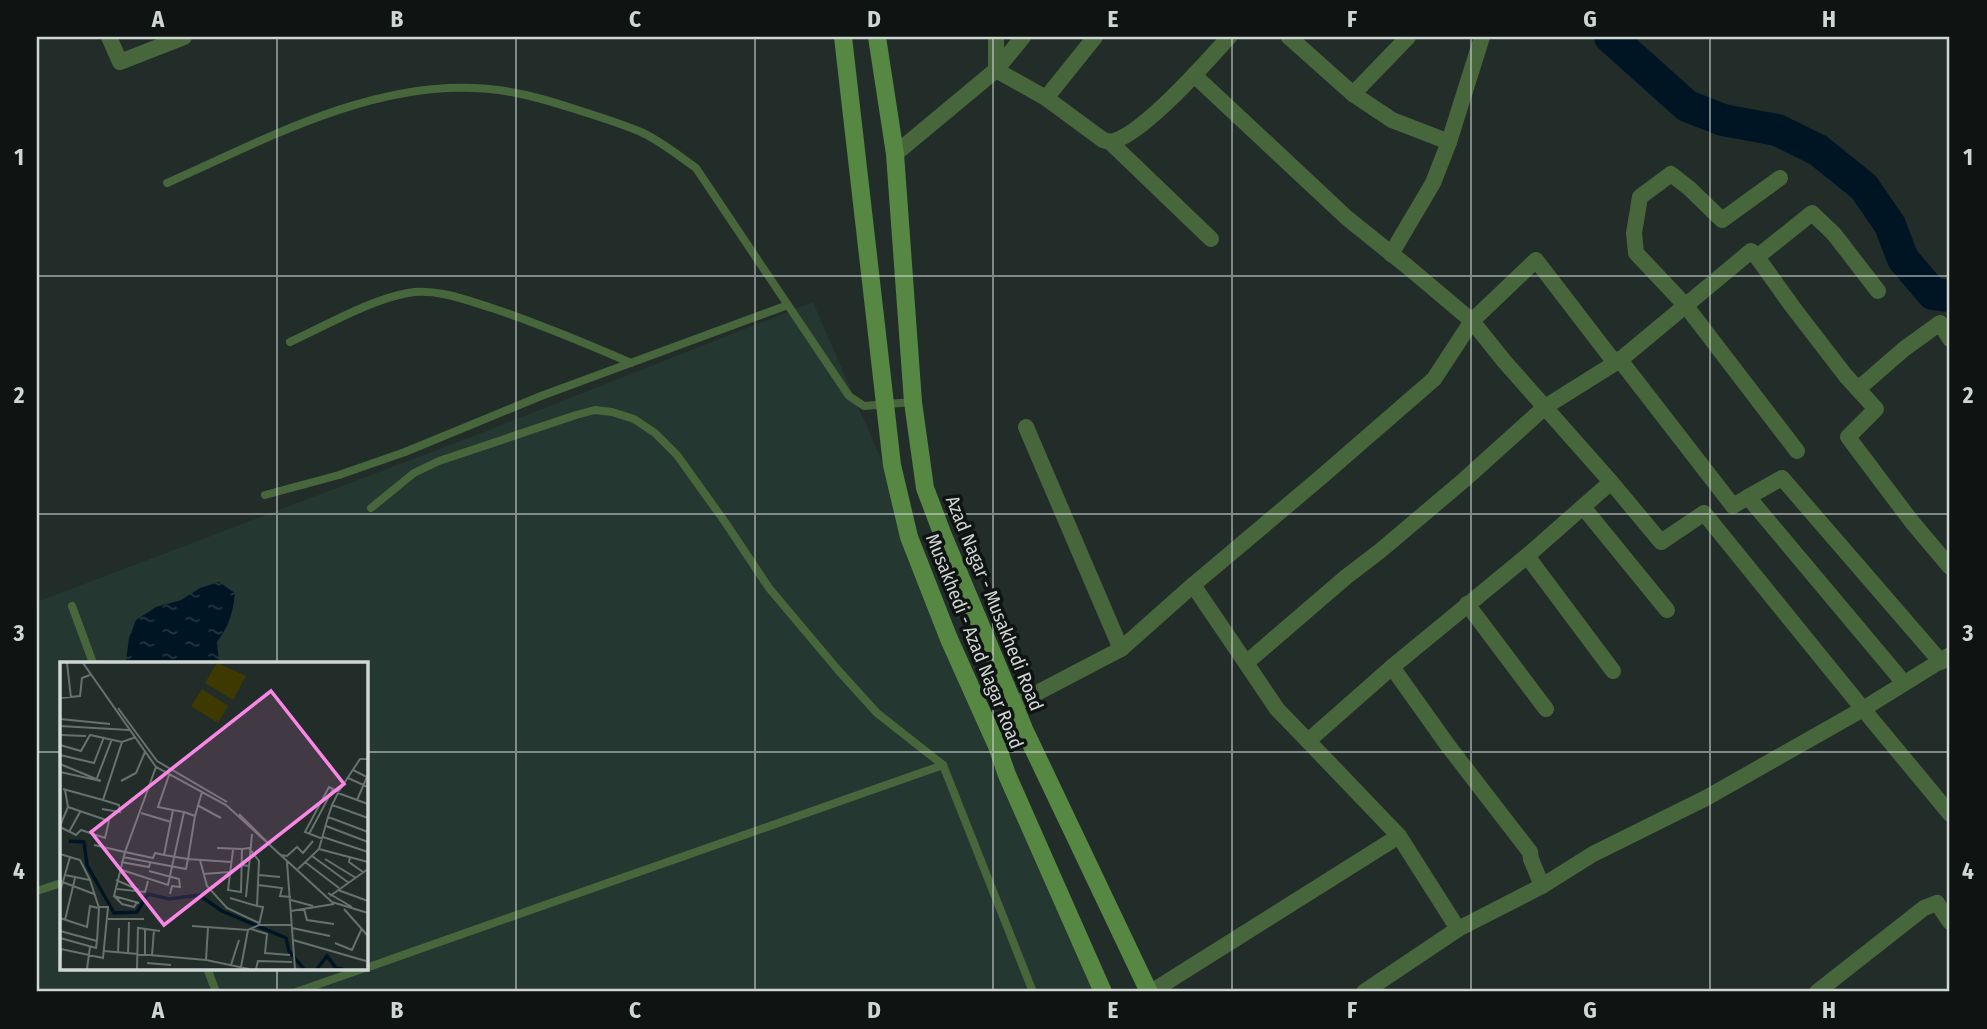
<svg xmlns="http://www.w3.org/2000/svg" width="1987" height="1029" font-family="'Fira Sans Condensed',sans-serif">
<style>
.built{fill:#243730;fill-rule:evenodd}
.water{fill:url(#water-ripples)}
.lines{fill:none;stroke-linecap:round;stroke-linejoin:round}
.river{stroke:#001523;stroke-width:32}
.service{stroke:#48663c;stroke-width:8}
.minor{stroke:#48663c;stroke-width:16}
.secondary{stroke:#568843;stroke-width:18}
.grid{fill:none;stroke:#cfd6d3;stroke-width:2;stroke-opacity:0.55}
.labels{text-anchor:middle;stroke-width:7;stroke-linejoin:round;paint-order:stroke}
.street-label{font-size:19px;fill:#cfd6d3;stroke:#0f1412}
.inset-river{fill:none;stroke:#001523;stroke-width:3.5}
.inset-road{fill:none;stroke:#67716d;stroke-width:2}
.view{fill:#fa87e6;fill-opacity:0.15;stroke:#fa87e6;stroke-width:3.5}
.inset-edge{fill:none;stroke:#cfd6d3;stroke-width:3.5}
.neatline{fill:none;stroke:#cfd6d3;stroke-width:2.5}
.grid-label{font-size:23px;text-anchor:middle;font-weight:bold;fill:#cfd6d3}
</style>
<defs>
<pattern id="water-ripples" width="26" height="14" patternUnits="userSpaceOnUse" patternTransform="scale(1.75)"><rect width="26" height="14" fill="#001523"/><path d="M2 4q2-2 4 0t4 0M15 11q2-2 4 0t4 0" fill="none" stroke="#243642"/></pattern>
</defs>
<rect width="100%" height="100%" fill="#222d29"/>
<path class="built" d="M 813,302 L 1112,992 L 37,992 L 37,602 L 471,437 ZM 61,663 L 366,663 L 366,968 L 61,968 Z"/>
<path class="water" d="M 219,582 L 235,593 C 233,613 229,626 217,642 L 219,663 L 128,663 L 126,661 L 129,638 L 136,620 L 156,607 L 181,600 L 200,588 Z"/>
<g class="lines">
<path class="river" d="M 1610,37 L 1687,106 L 1723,120 L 1777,130 L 1818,150 L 1864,187 L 1890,225 L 1903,259 L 1933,294 L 1950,296"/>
<g class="service">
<path d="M 167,183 C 262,141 367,83 474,88 C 510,89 544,99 578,110 C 599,117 623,124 643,133 C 662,142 679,156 696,168 L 849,396 L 864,406 L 913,402"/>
<path d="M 290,342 C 325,326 372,299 408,293 C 436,288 466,300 492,308 C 539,324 585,343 631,363"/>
<path d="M 265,495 L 339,475 L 405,452 L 541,396 L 788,305"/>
<path d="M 371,508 L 414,473 L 439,461 L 576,415 L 595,410 L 612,412 L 634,419 L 655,433 L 677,455 L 725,522 L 769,588 L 838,670 L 877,713 L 943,765 L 1033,992"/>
<path d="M 72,606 L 93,663"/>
<path d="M 37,891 L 61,883"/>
<path d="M 207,968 L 216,992"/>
<path d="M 366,968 L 943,765"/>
<path d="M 296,992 L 365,968"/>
</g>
<g class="minor">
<path d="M 109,37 L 120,62 L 184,37"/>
<path d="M 996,37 L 996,70 L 1046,98"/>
<path d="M 1095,37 L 1046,98 L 1103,140 L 1110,142 L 1211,239"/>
<path d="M 1289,37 L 1353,94 L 1392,120 L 1449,142"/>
<path d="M 1194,75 L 1347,218 L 1408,267 L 1472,321 L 1536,260 L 1612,359 L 1620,360 L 1733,506 L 1748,497 L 1904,683"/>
<path d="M 1353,94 L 1408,37"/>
<path d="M 1110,142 C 1141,137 1206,62 1229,37"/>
<path d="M 895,154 L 996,70 L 1023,37"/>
<path d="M 1780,178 L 1722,220 L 1689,188 L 1671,174 L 1640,197 L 1634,233 L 1636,253 L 1686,306 L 1797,451"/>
<path d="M 1391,254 L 1433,183 L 1449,142 L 1482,37"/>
<path d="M 1757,257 L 1812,213 L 1834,234 L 1878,291"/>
<path d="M 1858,389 L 1904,349 L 1940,323 L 1950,339"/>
<path d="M 1026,427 L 1121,649"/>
<path d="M 1611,482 L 1661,542 L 1704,513 L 1863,709 L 1950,655"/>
<path d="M 1748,497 L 1782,478 L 1941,662"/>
<path d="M 1583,507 L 1667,610"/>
<path d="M 1527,556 L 1613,671"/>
<path d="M 1467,604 L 1546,709"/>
<path d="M 1392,667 L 1449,747 L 1530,852 L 1531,859 L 1542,886"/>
<path d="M 1014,705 L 1121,649 L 1193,585"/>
<path d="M 1308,741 L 1277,709 L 1246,663 L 1346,577 L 1380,551 L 1464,480 L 1545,407 L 1620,360 L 1751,251 L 1757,257 L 1792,306 L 1845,375 L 1876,409 L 1848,437 L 1912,522 L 1950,567"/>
<path d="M 997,746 L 1024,729"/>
<path d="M 1399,836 L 1458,929"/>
<path d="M 1151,992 L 1399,836 L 1308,741 L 1392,667 L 1527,556 L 1611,482 L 1504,361 L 1472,321 L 1434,379 L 1320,478 L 1193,585 L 1246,663"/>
<path d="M 1364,992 L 1458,929 L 1542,886 L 1593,854 L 1706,798 L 1863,709 L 1950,814"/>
<path d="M 1817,992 L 1924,908 L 1937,903 L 1950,922"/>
</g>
<g class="secondary">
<path d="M 843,37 L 892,465 L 909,537 L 949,639 L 997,746 L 1007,775 L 1103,992"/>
<path d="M 877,37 L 895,154 L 913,402 L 925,488 L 942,533 L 1024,729 L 1149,992"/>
</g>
</g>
<path class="grid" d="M 277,37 L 277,663M 516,37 L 516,992M 755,37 L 755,992M 993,37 L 993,992M 1232,37 L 1232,992M 1471,37 L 1471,992M 1710,37 L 1710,992M 37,276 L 1950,276M 37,514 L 1950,514M 37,752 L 61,752M 366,752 L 1950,752M 277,968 L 277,992"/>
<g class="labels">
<g class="street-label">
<text transform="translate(995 603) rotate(68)" y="7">Azad Nagar - Musakhedi Road</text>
<text transform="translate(975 641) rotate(68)" y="7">Musakhedi - Azad Nagar Road</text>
</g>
</g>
<g transform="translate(60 662)">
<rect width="308" height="308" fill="#222d29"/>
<path d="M 157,1 L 186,14 L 173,38 L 145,21 ZM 142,27 L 168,44 L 158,61 L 131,44 Z" fill="#3d3900"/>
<path class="inset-river" d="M 9,179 L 24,180 L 27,203 L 54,251 L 77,250 L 88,232 L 109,237 L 139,233 L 162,249 L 226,276 L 229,289 L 244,307M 257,307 L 267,294 L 276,306 L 283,307"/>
<path class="inset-road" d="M 7,1 L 11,36M 23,1 L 96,105 L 166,143 L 272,240 L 308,251M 0,36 L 20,34 L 22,16 L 30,13M 58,46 L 97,99 L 167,140M 0,57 L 50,62M 0,64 L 69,68M 0,73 L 26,74M 0,83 L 21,89 L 30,73 L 62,80 L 76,75M 0,93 L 34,101 L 44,75M 0,102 L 41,119M 293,108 L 307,115 L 297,138M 0,110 L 41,119M 109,113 L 98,145 L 113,148 L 104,193 L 128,197 L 135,154 L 124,150M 37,116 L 52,77M 288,116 L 308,125M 61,119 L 76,111 L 85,90M 3,127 L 43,138 L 62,80M 279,129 L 300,97 L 308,97M 308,142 L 278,131 L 272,143 L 308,156M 137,143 L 161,156M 272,143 L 268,155 L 308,170M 42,147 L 60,150 L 59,143 L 43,138M 81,151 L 111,160M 179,152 L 212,185M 135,154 L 142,130M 0,164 L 8,145 L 5,128M 266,164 L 308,180M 0,165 L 16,173 L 21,168 L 45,176 L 49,159 L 8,145M 9,170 L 20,150M 249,172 L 273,127M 263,175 L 308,190M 263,177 L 245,170 L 269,125 L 279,130M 34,183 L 65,190 L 96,105M 157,186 L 182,187 L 181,230 L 168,228 L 173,188M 259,187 L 308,200M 0,192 L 20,198 L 30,218M 222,193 L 227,194 L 237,185 L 243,191 L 253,179M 252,194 L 289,221M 63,195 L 126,207 L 128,197 L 171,200M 290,195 L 289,200 L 303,210M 265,197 L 296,216M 140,198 L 147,224 L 167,246 L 199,261M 61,200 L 89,205 L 90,201M 227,200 L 235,307M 245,200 L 279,226M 182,203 L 189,204 L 192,172M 59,207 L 108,223 L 124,150 L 113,148M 238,207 L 259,187 L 268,155M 89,209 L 119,217 L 120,225 L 112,224 L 110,232M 143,212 L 170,210M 5,213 L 30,218 L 39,246 L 37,279M 199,213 L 220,215M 56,218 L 79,228M 0,219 L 34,232M 198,223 L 222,226 L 220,234 L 231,235M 57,227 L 85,230 L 88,219M 278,228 L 308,239M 0,230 L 10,195M 268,231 L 292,245M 54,234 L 62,242 L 74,245 L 77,240M 270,234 L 308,207M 186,235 L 189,204M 170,236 L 197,244 L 199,199 L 189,186 L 182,187M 231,238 L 253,244M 79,241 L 54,234 L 65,190 L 93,196 L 95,191 L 104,193M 197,244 L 203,245 L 199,263 L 232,263M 244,247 L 247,258 L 274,262M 284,247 L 308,274M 231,249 L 274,242M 0,256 L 27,265 L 30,244 L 38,246M 48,257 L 84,257M 5,258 L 15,216M 132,264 L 188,268 L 199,263M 148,265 L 146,298 L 189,307M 232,266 L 270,274M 191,267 L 207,272 L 205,291 L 230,293M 0,269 L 37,279 L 36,286 L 0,276M 233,278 L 306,299M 275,281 L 292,288 L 302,266M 44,289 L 146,298M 58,291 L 59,266M 68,292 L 69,260M 85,293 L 85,267M 92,293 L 94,268M 0,298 L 1,287 L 43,296 L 48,245 L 38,245M 87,301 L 111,303M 171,303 L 179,278M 181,305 L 188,268M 27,307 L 30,285M 77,307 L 78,266 L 100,269M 196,307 L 198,299 L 232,300"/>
<path class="view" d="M 211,29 L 284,122 L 104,263 L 31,170 Z"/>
<rect width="308" height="308" class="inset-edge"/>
</g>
<rect width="1987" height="1029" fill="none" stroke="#0f1412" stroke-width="77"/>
<rect x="38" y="38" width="1910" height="952" class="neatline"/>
<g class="grid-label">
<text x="158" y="27">A</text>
<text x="397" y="27">B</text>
<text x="635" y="27">C</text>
<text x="874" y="27">D</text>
<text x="1113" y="27">E</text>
<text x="1352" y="27">F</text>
<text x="1590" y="27">G</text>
<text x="1829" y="27">H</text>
<text x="19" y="165">1</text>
<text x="1968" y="165">1</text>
<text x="19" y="403">2</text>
<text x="1968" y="403">2</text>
<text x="19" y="641">3</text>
<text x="1968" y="641">3</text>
<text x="19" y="879">4</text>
<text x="1968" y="879">4</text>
<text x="158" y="1018">A</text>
<text x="397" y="1018">B</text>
<text x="635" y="1018">C</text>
<text x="874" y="1018">D</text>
<text x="1113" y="1018">E</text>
<text x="1352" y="1018">F</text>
<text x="1590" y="1018">G</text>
<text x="1829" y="1018">H</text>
</g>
</svg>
